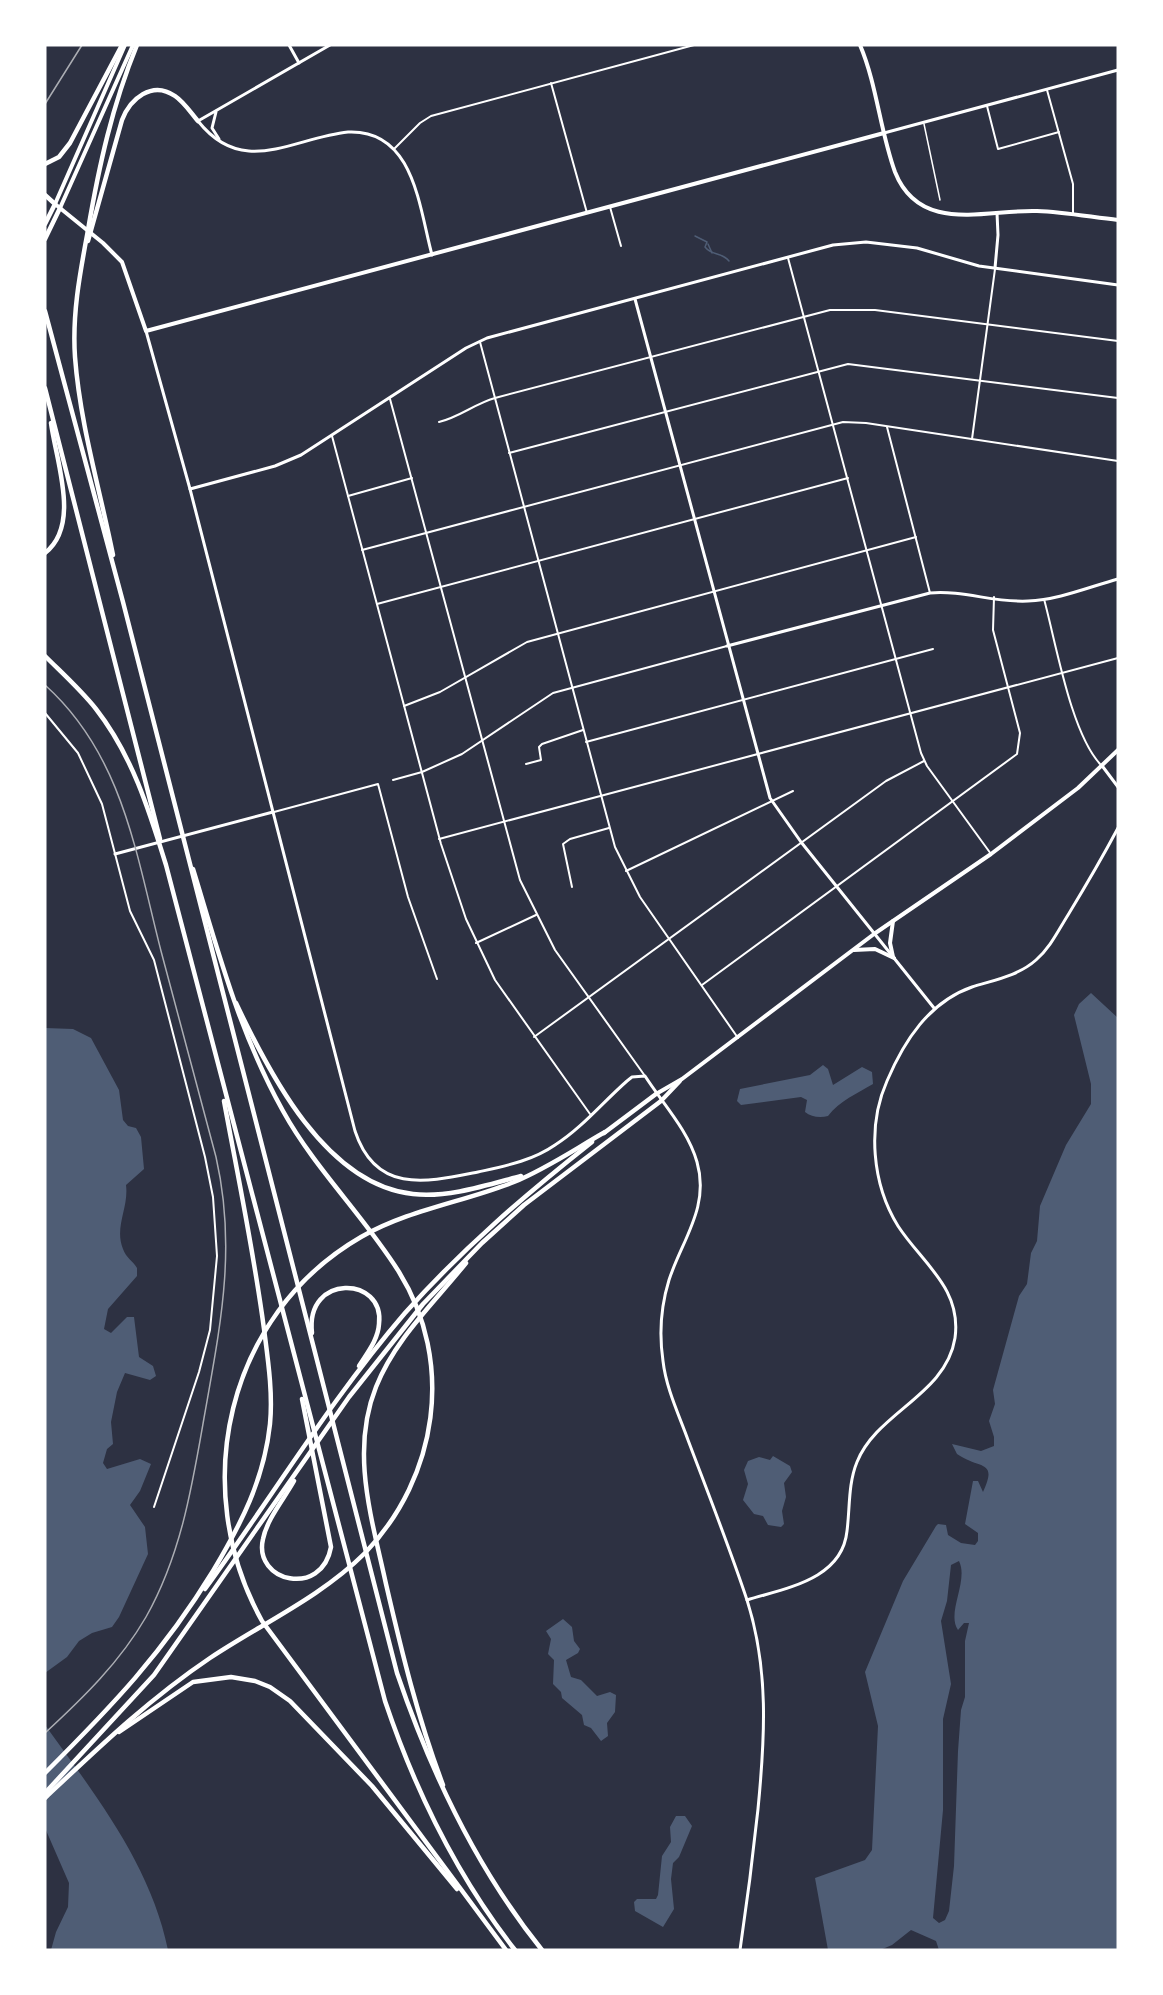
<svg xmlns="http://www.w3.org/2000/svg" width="1163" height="1995" font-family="'Source Sans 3',sans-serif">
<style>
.water{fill:#4f5d75;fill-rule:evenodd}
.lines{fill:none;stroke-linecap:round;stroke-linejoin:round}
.stream{stroke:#4f5d75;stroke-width:1.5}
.service{stroke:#fff;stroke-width:1.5}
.minor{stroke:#fff;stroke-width:2}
.tertiary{stroke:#fff;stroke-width:3}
.secondary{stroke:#fff;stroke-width:4}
.primary{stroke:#fff;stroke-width:4}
.trunk{stroke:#fff;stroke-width:4}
.motorway{stroke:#fff;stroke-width:4.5}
.rail{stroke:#abadb3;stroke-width:1.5}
</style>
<rect width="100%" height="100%" fill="#2d3142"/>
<g class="water">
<path d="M 1091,993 L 1118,1018 L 1118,1950 L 939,1950 L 936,1941 L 911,1930 L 892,1945 L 880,1950 L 828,1950 L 815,1878 L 865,1860 L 872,1850 L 878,1726 L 865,1672 L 903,1581 L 936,1526 L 938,1524 L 946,1525 L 948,1535 L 961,1543 L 975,1545 L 978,1541 L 978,1533 L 965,1524 L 973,1481 L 978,1481 L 983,1492 C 998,1459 980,1470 957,1454 L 952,1444 L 981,1451 L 994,1446 L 994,1437 L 989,1421 L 995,1404 L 993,1390 L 1019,1296 L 1027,1284 L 1031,1253 L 1037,1241 L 1040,1206 L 1066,1145 L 1091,1104 L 1091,1084 L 1074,1015 L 1079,1004 ZM 959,1561 C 969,1581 946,1613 958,1630 L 964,1623 L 969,1623 L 965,1641 L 965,1697 L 961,1710 L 958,1751 L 954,1866 L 949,1911 L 945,1920 L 939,1923 L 933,1918 L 943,1810 L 943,1719 L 951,1684 L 941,1621 L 947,1601 L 951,1565 Z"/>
<path d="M 45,1028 L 73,1029 L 91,1038 L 119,1090 L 123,1120 L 128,1126 L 136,1128 L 141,1137 L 144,1169 L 126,1185 C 129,1208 114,1227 123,1249 C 126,1258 133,1261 137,1268 L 137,1276 L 108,1309 L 104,1329 L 111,1333 L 127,1317 L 134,1317 L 139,1357 L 153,1366 L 156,1376 L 150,1380 L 125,1373 L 117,1392 L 111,1422 L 113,1444 L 107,1449 L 103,1463 L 107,1469 L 140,1459 L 151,1464 L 140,1491 L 130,1505 L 145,1527 L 148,1554 L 119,1617 L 112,1627 L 92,1633 L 79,1641 L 67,1657 L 45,1673 Z"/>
<path d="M 823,1065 L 828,1069 L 833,1085 L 862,1067 L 872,1072 L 873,1084 C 858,1093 839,1101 828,1116 C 820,1118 811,1117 805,1112 L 807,1100 L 801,1097 L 741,1105 L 737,1101 L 740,1089 L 810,1075 Z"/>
<path d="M 773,1456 L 790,1466 L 792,1472 L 784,1483 L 786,1497 L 782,1511 L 784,1524 L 781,1527 L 768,1525 L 763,1516 L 754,1514 L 743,1500 L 748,1484 L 744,1470 L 748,1461 L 759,1457 L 770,1460 Z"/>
<path d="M 563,1619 L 572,1627 L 574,1641 L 580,1649 L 578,1653 L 566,1660 L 571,1677 L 581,1680 L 597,1696 L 610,1692 L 616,1695 L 615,1712 L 607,1723 L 608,1736 L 601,1741 L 591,1728 L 584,1725 L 582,1715 L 562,1698 L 561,1692 L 553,1684 L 554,1660 L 548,1654 L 551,1639 L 546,1631 Z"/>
<path d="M 45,1725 C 94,1793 151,1865 168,1950 L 51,1950 L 56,1932 L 68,1907 L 69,1883 L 45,1828 Z"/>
<path d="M 676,1816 L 685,1816 L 692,1826 L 679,1857 L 673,1863 L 671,1879 L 674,1909 L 663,1927 L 635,1911 L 634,1902 L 637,1899 L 656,1899 L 658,1895 L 662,1856 L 671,1842 L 670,1827 Z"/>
</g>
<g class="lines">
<g class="stream">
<path d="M 695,236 L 707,242 L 705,247 C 712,256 722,252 729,261"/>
<path d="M 708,244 L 712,253"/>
</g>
<path class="service" d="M 924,124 L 940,200"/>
<g class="minor">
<path d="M 551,83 L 587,213"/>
<path d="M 1047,90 L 1073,184 L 1073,214"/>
<path d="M 987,106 L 998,149 L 1059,132"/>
<path d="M 395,148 L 420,123 L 431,116 L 694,45"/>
<path d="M 610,207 L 621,246"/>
<path d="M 788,258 L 921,753 L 927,766 L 991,854"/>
<path d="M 480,342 L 615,847 L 640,897 L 738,1038"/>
<path d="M 390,399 L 520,880 L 555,950 L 645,1076"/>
<path d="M 439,422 C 460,417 474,404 495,398 L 830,310 L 875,310 L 1118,341"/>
<path d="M 887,427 L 930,593"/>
<path d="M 332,436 L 441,844 L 466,919 L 495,980 L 590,1114"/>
<path d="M 972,439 L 995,269"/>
<path d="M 509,453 L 848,364 L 1118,398"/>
<path d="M 348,496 L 412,478"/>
<path d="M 362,550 L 843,422 L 866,423 L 1118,461"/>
<path d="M 1044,599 C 1056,643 1071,734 1101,765"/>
<path d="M 377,604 L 848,478"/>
<path d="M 404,706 L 440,692 L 527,642 L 916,537"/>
<path d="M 45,713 L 78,753 L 102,804 L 130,911 L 154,960 L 205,1157 L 213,1197 L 217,1256 L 210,1330 L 199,1372 L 154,1507"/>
<path d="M 586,742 L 933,649"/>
<path d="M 526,764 L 541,760 L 539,747 L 542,744 L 583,730"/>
<path d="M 393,780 L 422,772 L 462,754 L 553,693 L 727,646"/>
<path d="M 274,812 L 378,784 L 408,897 L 437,979"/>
<path d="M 439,839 L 1118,658"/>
<path d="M 626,871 L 793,791"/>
<path d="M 572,887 L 563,844 L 570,839 L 609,828"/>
<path d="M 476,943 L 536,915"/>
<path d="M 702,985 L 1017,754 L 1020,733 L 993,630 L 994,597"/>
<path d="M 534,1037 L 886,781 L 924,761"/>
</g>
<g class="tertiary">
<path d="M 289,45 L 299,63"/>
<path d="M 330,45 L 198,121 C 243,178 292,138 348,132 C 414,129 419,207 432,255"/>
<path d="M 216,112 L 212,128 L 219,139"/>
<path d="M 884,133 L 1118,70"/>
<path d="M 995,268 L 998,235 L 997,213"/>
<path d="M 635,299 L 770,798 L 801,842 L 934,1008"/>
<path d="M 146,331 L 190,489 L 355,1131 C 376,1195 428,1182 478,1172 C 505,1166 532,1161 555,1145 C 582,1128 603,1102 627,1081 L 632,1077 L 645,1076 C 663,1104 688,1130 697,1162 C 710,1207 682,1240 669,1280 C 661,1306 659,1334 663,1361 C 666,1388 679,1415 688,1440 C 708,1493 729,1546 747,1600 C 769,1669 765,1737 758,1809 C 753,1856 747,1903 740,1950"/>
<path d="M 190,489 L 275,466 L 301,455 L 466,348 L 487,338 L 833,245 L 866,242 L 917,248 L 979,266 L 1118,285"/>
<path d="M 727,646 L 930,593 C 963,590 995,603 1028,601 C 1058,600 1089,587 1118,579"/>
<path d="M 1103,767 L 1118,787"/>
<path d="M 115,854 L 273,812"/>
<path d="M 747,1600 C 785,1588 842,1580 847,1531 C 850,1508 848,1484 857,1462 C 877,1412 946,1395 955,1338 C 962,1288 922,1263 898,1226 C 872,1184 867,1126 887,1081 C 904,1041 929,1002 972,987 C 994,980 1018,976 1036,960 C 1050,948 1058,931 1068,915 C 1085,887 1102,858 1118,828"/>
</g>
<g class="secondary">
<path d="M 860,45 C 877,85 880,131 895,172 C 920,235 987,209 1037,211 C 1064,212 1091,217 1118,220"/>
<path d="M 55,204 L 103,243 L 122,262 L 146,331 L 884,133"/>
</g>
<g class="primary">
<path d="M 656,1094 L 682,1079 L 874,934 L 991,854 L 1078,788 L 1118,750"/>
<path d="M 661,1101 L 680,1081"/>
</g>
<g class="trunk">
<path d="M 55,204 L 125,45"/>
<path d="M 60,208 L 133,45"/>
<path d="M 893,921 L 890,943 L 893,957"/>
<path d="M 854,950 L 875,949 L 894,958"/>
</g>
<g class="motorway">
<path d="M 45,164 L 59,157 L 70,143 L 122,45"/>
<path d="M 45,195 L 55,204 L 45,224"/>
<path d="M 45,239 L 60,208"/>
<path d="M 88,241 L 122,120 C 130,99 152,80 175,96 C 184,102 191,113 198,121"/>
<path d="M 45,311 L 123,602 L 397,1673 C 431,1773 476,1868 542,1950"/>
<path d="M 45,388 L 160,839"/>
<path d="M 45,553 C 81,525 56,461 51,423"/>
<path d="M 113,555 C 100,490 80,424 75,357 C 72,314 80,273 88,230 C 99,166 112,106 137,45"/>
<path d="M 45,656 C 62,673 81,690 96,709 C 132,755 149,810 166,865 L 385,1701 C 415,1790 457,1876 515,1950"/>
<path d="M 236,1003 C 269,1073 326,1185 413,1194 C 448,1198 487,1185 521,1176"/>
<path d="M 604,1133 L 656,1094"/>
<path d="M 312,1333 C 305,1273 385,1276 379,1324 C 378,1340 367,1353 359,1366"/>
<path d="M 294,1481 C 284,1499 267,1519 263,1539 C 253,1582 322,1598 331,1547 L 302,1399"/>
<path d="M 205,1589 C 272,1497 331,1399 405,1313 C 462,1249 525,1195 592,1142"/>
<path d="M 119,1732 L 193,1682 L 231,1677 L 255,1681 L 270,1687 L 290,1701 L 372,1786 L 457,1889"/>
<path d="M 45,1773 C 112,1706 163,1653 213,1571 C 241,1524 264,1480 270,1424 C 273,1393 268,1360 264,1329 C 254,1253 238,1177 224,1101"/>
<path d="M 443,1785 C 418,1719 402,1653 386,1584 C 372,1519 350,1452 376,1387 C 395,1339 434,1303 466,1263"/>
<path d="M 45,1793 L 154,1675 L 349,1397 L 423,1304 L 482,1243 L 524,1205 L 661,1101"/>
<path d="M 45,1798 C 98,1748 149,1699 210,1658 C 261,1624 321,1597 365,1553 C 438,1477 455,1362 399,1272 C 364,1216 315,1169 283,1111 C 239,1032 219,954 193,869"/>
<path d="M 506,1950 L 262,1621 C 188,1488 226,1315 361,1237 C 408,1210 463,1202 514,1182 C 546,1169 575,1149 605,1132"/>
</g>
<g class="rail">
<path d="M 45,104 L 82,45"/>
<path d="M 45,685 C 123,755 136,854 161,951 C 179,1020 198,1088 216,1157 C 237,1249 220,1327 204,1418 C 192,1487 181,1555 146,1617 C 120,1662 83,1698 45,1733"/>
</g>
</g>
<rect width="1163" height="1995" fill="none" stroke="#ffffff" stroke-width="93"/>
</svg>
